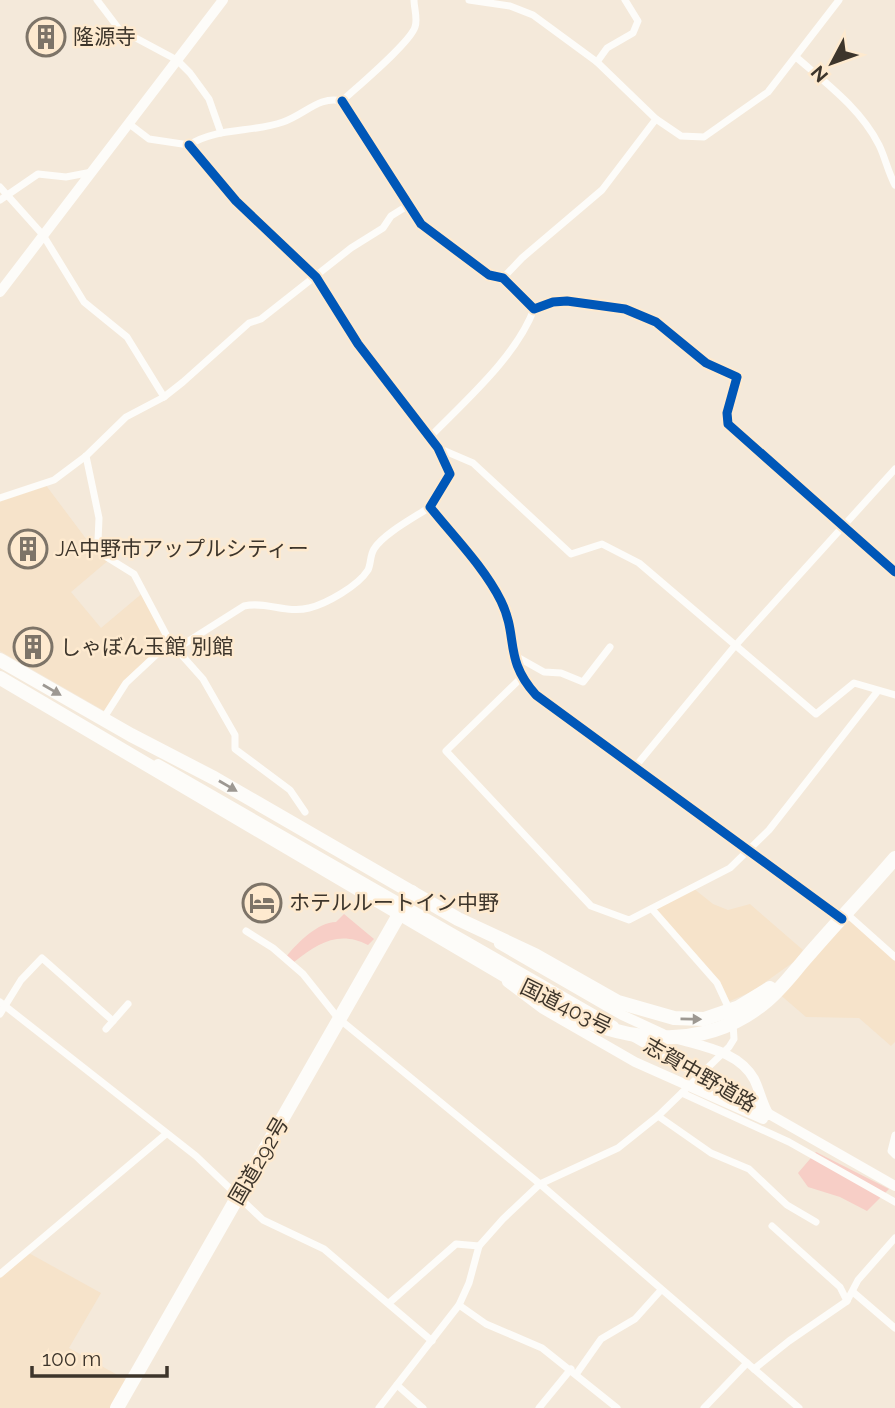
<svg xmlns="http://www.w3.org/2000/svg" width="895" height="1408" font-family="Raleway,'Noto Sans JP',sans-serif">
<style>
.built{fill:#f6e3ca}
.green{fill:#f7cec6}
.lines{fill:none;stroke-linecap:round;stroke-linejoin:round}
.street{stroke:#fdfcf9;stroke-width:7}
.secondary{stroke:#fdfcf9;stroke-width:10}
.primary{stroke:#fdfcf9;stroke-width:10}
.highway{stroke:#fdfcf9;stroke-width:14}
.cycleway-casing{stroke:#feeacf;stroke-width:13}
.cycleway{stroke:#0057b8;stroke-width:9}
.oneway{fill:#9d9892}
.labels{text-anchor:middle;stroke-width:5;stroke-linejoin:round;paint-order:stroke}
.poi-label{font-size:21px;fill:#3d352b;stroke:#feeacf;text-anchor:start}
.street-label{font-size:21px;fill:#3d352b;stroke:#feeacf}
</style>
<rect width="100%" height="100%" fill="#f4e9da"/>
<g class="built">
<path d="M 45,484 L 87,540 L 98,541 L 110,559 L 71,592 L 101,628 L 145,591 L 170,642 L 126,683 L 108,713 L 0,651 L 0,498 Z"/>
<path d="M 693,888 L 713,904 L 728,910 L 750,904 L 803,950 L 795,961 L 753,991 L 728,1002 L 652,909 Z"/>
<path d="M 847,914 L 895,957 L 895,1042 L 891,1046 L 859,1018 L 806,1017 L 777,992 Z"/>
<path d="M 27,1252 L 101,1293 L 69,1348 L 132,1383 L 117,1408 L 0,1408 L 0,1274 Z"/>
</g>
<g class="green">
<path d="M 344,914 L 374,939 L 368,945 C 339,930 318,943 294,962 L 286,957 C 297,943 318,922 336,922 Z"/>
<path d="M 816,1152 L 889,1189 L 867,1211 L 840,1197 L 808,1187 L 798,1173 Z"/>
</g>
<g class="lines">
<g class="street">
<path d="M 97,0 L 119,29 L 177,60 L 190,73 L 209,99 L 221,133"/>
<path d="M 469,0 L 510,6 L 533,15 L 597,62 L 656,119 L 681,136 L 704,137 L 768,92 L 839,0"/>
<path d="M 796,57 C 826,83 861,109 879,145 C 885,157 888,172 895,185"/>
<path d="M 597,62 L 607,48 L 633,33 L 638,21 L 625,0"/>
<path d="M 342,101 L 421,224 L 489,275 L 503,278 L 534,309 L 553,302 L 567,301 L 625,309 L 656,322 L 706,363 L 737,377 L 727,413 L 728,424 L 895,572"/>
<path d="M 128,123 L 149,139 L 189,145 C 217,127 252,133 283,122 C 304,115 320,95 342,101 C 357,87 410,43 415,27 C 418,19 414,8 414,0"/>
<path d="M 189,145 L 236,201 L 316,277 L 358,344 L 438,448 L 450,474 L 430,507 C 454,537 484,567 501,601 C 519,638 503,658 536,695 L 841,919"/>
<path d="M 0,187 L 43,235 L 84,302 L 127,337 L 164,397"/>
<path d="M 0,200 L 38,174 L 66,177 L 92,172"/>
<path d="M 503,278 L 522,258 L 602,190 L 656,119"/>
<path d="M 429,438 C 465,401 516,357 534,309"/>
<path d="M 438,448 L 473,463 L 571,554 L 602,544 L 639,563 L 816,714 L 854,683 L 895,695"/>
<path d="M 86,456 L 99,518 L 98,541 L 105,556 L 134,574 L 170,642 L 203,679 L 235,735 L 235,749 L 290,790 L 305,812"/>
<path d="M 0,498 L 54,480 L 86,456 L 126,417 L 164,397 L 183,382 L 249,323 L 261,319 L 351,248 L 383,228 L 391,216 L 407,206"/>
<path d="M 176,649 L 244,606 C 266,601 287,614 309,608 C 326,604 358,586 368,570 C 371,564 370,555 374,549 C 383,534 415,517 430,507"/>
<path d="M 512,654 L 544,672 L 561,673 L 583,682 L 610,647"/>
<path d="M 521,678 L 446,751 L 591,906 L 629,920 L 730,868 L 769,830 L 877,692"/>
<path d="M 103,719 L 126,683 L 170,642"/>
<path d="M 635,767 L 734,647 L 895,469"/>
<path d="M 652,909 L 717,983 L 730,1011"/>
<path d="M 847,914 L 895,957"/>
<path d="M 246,931 L 273,948 L 303,974 L 338,1018 L 540,1184 L 799,1408"/>
<path d="M 0,1002 L 196,1156 L 263,1220 L 324,1249 L 432,1341"/>
<path d="M 0,1014 L 21,980 L 42,958 L 113,1021"/>
<path d="M 106,1029 L 128,1004"/>
<path d="M 682,1093 L 789,1142 L 895,1202"/>
<path d="M 658,1116 L 711,1153 L 749,1169 L 787,1205 L 816,1222"/>
<path d="M 895,1135 L 891,1151 L 895,1155"/>
<path d="M 772,1226 L 840,1287 L 847,1301"/>
<path d="M 0,1274 L 166,1134"/>
<path d="M 853,1292 L 895,1328"/>
<path d="M 389,1303 L 456,1244 L 479,1246"/>
<path d="M 459,1305 L 486,1324 L 542,1348 L 617,1408"/>
<path d="M 754,1369 L 789,1341 L 847,1301 L 858,1280 L 895,1238"/>
<path d="M 577,1373 L 601,1339 L 635,1319 L 661,1290"/>
<path d="M 397,1385 L 423,1408"/>
<path d="M 379,1408 L 459,1305 L 469,1283 L 479,1246 L 503,1219 L 540,1184 L 618,1148 L 658,1116 L 729,1047 L 734,1039 L 733,1023"/>
<path d="M 539,1408 L 571,1369"/>
<path d="M 704,1408 L 747,1363"/>
</g>
<path class="secondary" d="M 0,292 L 223,0"/>
<g class="primary">
<path d="M 158,764 L 614,1026"/>
<path d="M 499,944 L 622,1015 L 663,1034"/>
<path d="M 507,982 L 543,1009 L 635,1062 L 763,1119"/>
<path d="M 634,1037 L 895,1186"/>
<path d="M 678,1039 C 705,1047 739,1052 754,1079 C 760,1091 762,1104 769,1115"/>
</g>
<g class="highway">
<path d="M 0,660 L 131,735 L 214,778 L 458,919 L 535,955 L 618,1002 L 674,1018 L 704,1019 L 739,1007 L 770,988"/>
<path d="M 0,678 L 572,1015 C 633,1044 707,1049 763,1004 C 780,991 792,974 806,958 C 835,924 866,892 895,858"/>
<path d="M 117,1408 L 412,892"/>
</g>
<defs>
<g id="cycleway">
<path d="M 342,101 L 421,224 L 489,275 L 503,278 L 534,309 L 553,302 L 567,301 L 625,309 L 656,322 L 706,363 L 737,377 L 727,413 L 728,424 L 895,572"/>
<path d="M 189,145 L 236,201 L 316,277 L 358,344 L 438,448 L 450,474 L 430,507 C 454,537 484,567 501,601 C 519,638 503,658 536,695 L 842,919"/>
</g>
</defs>
<use href="#cycleway" class="cycleway-casing"/>
<use href="#cycleway" class="cycleway"/>
</g>
<defs><path id="oneway-solid" d="M-6-.8H1V-3.2L6.5 0L1 3.2V.8H-6Z" transform="scale(1.75)"/></defs>
<g class="oneway">
<use href="#oneway-solid" transform="translate(52 690) rotate(30)"/>
<use href="#oneway-solid" transform="translate(228 786) rotate(30)"/>
<use href="#oneway-solid" transform="translate(691 1019) rotate(1)"/>
</g>
<defs>
<symbol id="building-ring" viewBox="-11 -11 22 22"><circle r="9.5" fill="#feeacf" stroke="#7d7468" stroke-width="1.5"/><path d="M-4-6H4V6H1V3H-1V6H-4ZM-2.5-4.3h1.7v1.8h-1.7ZM.8-4.3h1.7v1.8H.8ZM-2.5-1h1.7V.8h-1.7ZM.8-1h1.7V.8H.8Z" fill="#7d7468"/></symbol>
<symbol id="hotel-ring" viewBox="-11 -11 22 22"><circle r="9.5" fill="#feeacf" stroke="#7d7468" stroke-width="1.5"/><path d="M-6-4.5h1.5V1H6V5H4.5V3h-9V5H-6ZM-4 0a1.8 1.8 0 1 1 3.6 0ZM.5 0V-2.5h3Q6-2.5 6 0Z" fill="#7d7468"/></symbol>
</defs>
<g fill-rule="evenodd">
<use href="#building-ring" x="24" y="15" width="44" height="44"/>
<use href="#building-ring" x="6" y="527" width="44" height="44"/>
<use href="#building-ring" x="11" y="625" width="44" height="44"/>
<use href="#hotel-ring" x="240" y="881" width="44" height="44"/>
</g>
<g class="labels">
<g class="poi-label">
<text x="73" y="44">隆源寺</text>
<text x="55" y="556">JA中野市アップルシティー</text>
<text x="60" y="654">しゃぼん玉館 別館</text>
<text x="289" y="910">ホテルルートイン中野</text>
</g>
<g class="street-label">
<text transform="translate(566 1007) rotate(26)" y="7">国道403号</text>
<text transform="translate(700 1075) rotate(30)" y="7">志賀中野道路</text>
<text transform="translate(259 1161) rotate(-60)" y="7">国道292号</text>
</g>
</g>
<g transform="translate(832 63) rotate(229)" stroke="#feeacf" stroke-width="5" paint-order="stroke">
<path d="M0-5L12 26L0 18L-12 26Z" fill="#3d352b"/>
<text y="-10" font-size="19" font-weight="bold" text-anchor="middle" fill="#3d352b">N</text>
</g>
<path d="M32 1366v10h135v-10" fill="none" stroke="#3d352b" stroke-width="3.5"/>
<text x="42" y="1366" font-size="21" fill="#3d352b" stroke="#feeacf" stroke-width="5" paint-order="stroke">100 m</text>
</svg>
